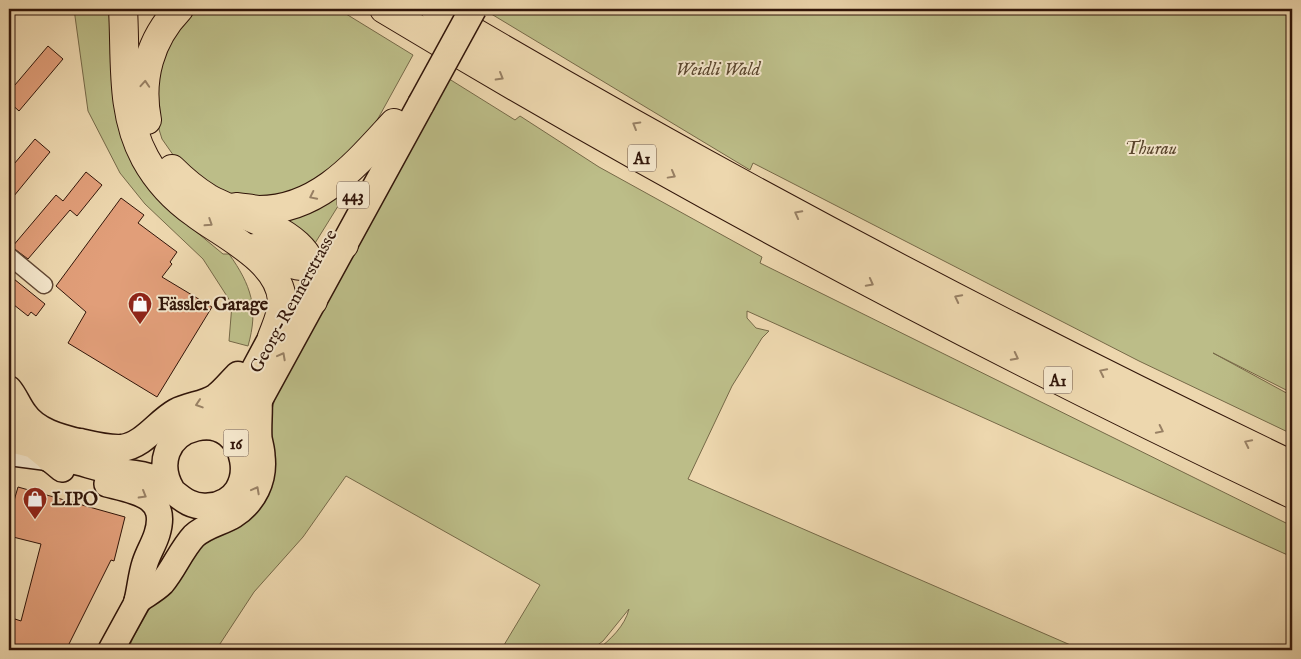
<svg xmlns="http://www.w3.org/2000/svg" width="1301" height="659" font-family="'IM FELL English',serif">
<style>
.green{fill:#bcbd88;stroke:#766948}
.building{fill:#e19e79;stroke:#311509}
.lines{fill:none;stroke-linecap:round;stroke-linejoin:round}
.minor-casing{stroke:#604632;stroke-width:19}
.secondary-casing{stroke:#311509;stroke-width:25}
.primary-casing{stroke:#311509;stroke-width:28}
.trunk-casing{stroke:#311509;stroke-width:29}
.motorway-casing{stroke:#311509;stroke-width:30}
.minor{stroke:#f3e5ca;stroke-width:16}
.secondary{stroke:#f3e5ca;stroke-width:22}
.primary{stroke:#edd7ae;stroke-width:25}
.trunk{stroke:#edd7ae;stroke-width:26}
.motorway{stroke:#edd7ae;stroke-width:28}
.trunk-bridge-casing{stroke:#311509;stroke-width:29;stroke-linecap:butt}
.trunk-bridge{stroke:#edd7ae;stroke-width:26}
.oneway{stroke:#988064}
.labels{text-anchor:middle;stroke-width:4;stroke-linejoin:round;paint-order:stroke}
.shield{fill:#f3e5ca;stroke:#6b5343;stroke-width:1}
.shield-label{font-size:16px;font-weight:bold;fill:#311509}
.park-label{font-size:18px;font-style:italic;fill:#5b472f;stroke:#f3e5ca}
.street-label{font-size:18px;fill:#311509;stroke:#f3e5ca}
.poi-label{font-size:18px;font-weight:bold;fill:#311509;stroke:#f3e5ca;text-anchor:start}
</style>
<rect width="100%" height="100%" fill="#edd7ae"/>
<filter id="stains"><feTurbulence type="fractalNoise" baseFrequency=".004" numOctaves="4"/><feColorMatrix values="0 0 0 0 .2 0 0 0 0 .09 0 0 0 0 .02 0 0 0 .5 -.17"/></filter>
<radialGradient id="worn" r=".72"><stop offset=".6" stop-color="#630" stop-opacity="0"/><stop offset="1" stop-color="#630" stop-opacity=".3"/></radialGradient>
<g class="green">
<path d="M 74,9 L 111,9 L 127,149 L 165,206 L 223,254 L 229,254 C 251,285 259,308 248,346 L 229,341 L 232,304 L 203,259 L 145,204 L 120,173 L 88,111 Z"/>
<path d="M 193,9 L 338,9 L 413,55 L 375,124 L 332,176 L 283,198 L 238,199 L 207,187 L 176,159 L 162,139 L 157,123 L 158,59 L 178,23 Z"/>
<path d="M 483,9 L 1292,9 L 1292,393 L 1213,353 L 1292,396 L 1292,434 L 1139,361 L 753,163 L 750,170 Z"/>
<path d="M 446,77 L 515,120 L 520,116 L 599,167 L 762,257 L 760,263 L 1292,526 L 1292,557 L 747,311 L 747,318 L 756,328 L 769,331 L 762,338 L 732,386 L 688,479 L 1082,650 L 597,650 C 610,640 625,626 629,609 L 603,641 L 591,650 L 501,650 L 540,585 L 346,476 L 303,537 L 254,592 L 216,650 L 128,650 L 133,638 L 151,606 L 266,432 L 278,387 Z"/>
<path d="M 353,182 L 312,248 L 270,218 Z"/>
</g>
<g class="building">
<path d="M 48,46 L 63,59 L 19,111 L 9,102 L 9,92 Z"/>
<path d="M 35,139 L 50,152 L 9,202 L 9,170 Z"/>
<path d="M 86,172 L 102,185 L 77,216 L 70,210 L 28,259 L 12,247 L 56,195 L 63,201 Z"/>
<path d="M 121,198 L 144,215 L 138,223 L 177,252 L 170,262 L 172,264 L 162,277 L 212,307 L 157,397 L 68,343 L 86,312 L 56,286 Z"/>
<path d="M 9,275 L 45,304 L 36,316 L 31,312 L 28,316 L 9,301 Z"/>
<path d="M 18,487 L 125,517 L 114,561 L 111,560 L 66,650 L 9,650 L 9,617 L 21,621 L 41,544 L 9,536 L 9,518 Z"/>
</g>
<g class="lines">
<defs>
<path id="minor" d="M 9,256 L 44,285"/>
<path id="secondary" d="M 9,454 L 47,459"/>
<g id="primary">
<path d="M 9,389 C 15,396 18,405 24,413 C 36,431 60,437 80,442"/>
<path d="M 9,418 L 20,430 L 42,440"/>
<path d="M 9,439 L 33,445 L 62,469"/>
<path d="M 49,459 C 55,459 62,459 68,460 C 82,462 95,468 108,470 C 123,473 140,472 153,478 C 174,487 183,509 209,506 C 264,501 248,415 196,428 C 166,435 157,465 172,490"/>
<path d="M 107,484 C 135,491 169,495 157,534 C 154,544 148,553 145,563 C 141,575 140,589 137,601"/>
<path d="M 137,601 C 145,595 155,590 162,583 C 174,569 181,550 194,536 C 206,525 221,523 234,515 C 254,502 265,480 262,456 C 262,450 260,444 259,438 C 258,425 260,412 259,400"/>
<path d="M 111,650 L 145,588"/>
</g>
<g id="trunk">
<path d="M 206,426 L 232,405 L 243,391 L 280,322"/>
<path d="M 80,442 C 93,445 108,449 122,448 C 144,445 158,422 176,412 C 189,405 204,405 216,397 C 224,391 231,382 238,375"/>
<path d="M 240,449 C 242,425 245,419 259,400 L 421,104"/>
</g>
<g id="motorway">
<path d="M 123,9 C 126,59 120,112 145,158 C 157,180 176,200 196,214 C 225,236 279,260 282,300 C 283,312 276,326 272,337"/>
<path d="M 384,9 C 678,186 982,347 1292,494"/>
<path d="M 435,9 C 713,174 1000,325 1292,465"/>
<path d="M 147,120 C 139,79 150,39 179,9"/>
<path d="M 172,169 C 183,180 195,190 208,198 C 252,223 329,234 313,301"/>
<path d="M 236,207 C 244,208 252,209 259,210 C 319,210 357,163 394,123"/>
<path d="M 254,248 C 293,265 310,280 344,245"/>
</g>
</defs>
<use href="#minor" class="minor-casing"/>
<use href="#secondary" class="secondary-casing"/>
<use href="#primary" class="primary-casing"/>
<use href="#trunk" class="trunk-casing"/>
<use href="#motorway" class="motorway-casing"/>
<use href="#minor" class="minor"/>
<use href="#secondary" class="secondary"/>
<use href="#primary" class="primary"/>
<use href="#trunk" class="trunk"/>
<use href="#motorway" class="motorway"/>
<defs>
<path id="trunk-bridge" d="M 421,104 L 473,9"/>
</defs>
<use href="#trunk-bridge" class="trunk-bridge-casing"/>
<use href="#trunk-bridge" class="trunk-bridge"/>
</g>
<defs><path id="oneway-chevron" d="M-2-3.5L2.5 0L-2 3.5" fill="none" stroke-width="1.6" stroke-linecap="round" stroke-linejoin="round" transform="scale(1.25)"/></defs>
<g class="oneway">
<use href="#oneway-chevron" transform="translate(500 77) rotate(30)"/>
<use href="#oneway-chevron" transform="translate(145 84) rotate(-86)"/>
<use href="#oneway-chevron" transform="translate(636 125) rotate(-150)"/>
<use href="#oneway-chevron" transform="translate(672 175) rotate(29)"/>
<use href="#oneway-chevron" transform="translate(313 196) rotate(154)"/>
<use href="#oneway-chevron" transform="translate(798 214) rotate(-152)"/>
<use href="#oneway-chevron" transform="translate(209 223) rotate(33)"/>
<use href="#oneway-chevron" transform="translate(870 283) rotate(28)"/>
<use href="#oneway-chevron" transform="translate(958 298) rotate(-153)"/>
<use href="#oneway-chevron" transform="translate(282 356) rotate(-62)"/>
<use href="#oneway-chevron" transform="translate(1015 357) rotate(27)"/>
<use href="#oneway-chevron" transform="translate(1103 372) rotate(-154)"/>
<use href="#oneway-chevron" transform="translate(199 404) rotate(162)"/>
<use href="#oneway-chevron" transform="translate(1160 430) rotate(26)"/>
<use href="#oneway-chevron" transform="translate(1248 443) rotate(-154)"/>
<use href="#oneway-chevron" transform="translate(256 490) rotate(-62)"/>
<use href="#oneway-chevron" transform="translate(143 495) rotate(30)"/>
</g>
<defs>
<symbol id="shop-pin" viewBox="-11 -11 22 30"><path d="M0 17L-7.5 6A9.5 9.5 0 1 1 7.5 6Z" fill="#8f2418" stroke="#f3e5ca"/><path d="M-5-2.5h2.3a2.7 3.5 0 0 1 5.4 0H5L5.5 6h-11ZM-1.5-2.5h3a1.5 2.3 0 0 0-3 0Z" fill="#fff"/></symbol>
</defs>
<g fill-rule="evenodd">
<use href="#shop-pin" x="126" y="290" width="28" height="38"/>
<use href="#shop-pin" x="21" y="485" width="28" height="38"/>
</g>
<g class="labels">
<g class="shield">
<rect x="628" y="144.5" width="28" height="27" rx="4"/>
<rect x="337" y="181.5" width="32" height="27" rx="4"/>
<rect x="1044" y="366.5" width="28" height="27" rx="4"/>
<rect x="223.5" y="429.5" width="25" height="27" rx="4"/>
</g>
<g class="shield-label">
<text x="642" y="164">A1</text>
<text x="353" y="201">443</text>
<text x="1058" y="386">A1</text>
<text x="236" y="449">16</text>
</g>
<g class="park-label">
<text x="718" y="75">Weidli Wald</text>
<text x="1151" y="154">Thurau</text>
</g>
<g class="street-label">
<text transform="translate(293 301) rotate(-61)" y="6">Georg-Rennerstrasse</text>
</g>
<g class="poi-label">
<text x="158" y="310">Fässler Garage</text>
<text x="52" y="505">LIPO</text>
</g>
</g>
<rect width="1301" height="659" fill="none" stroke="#edd7ae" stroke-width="30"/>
<rect x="10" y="10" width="1281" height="639" fill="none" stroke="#311509" stroke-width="2.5"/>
<rect x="15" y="15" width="1271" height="629" fill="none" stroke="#311509"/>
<rect width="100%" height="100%" filter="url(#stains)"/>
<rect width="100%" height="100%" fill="url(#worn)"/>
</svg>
